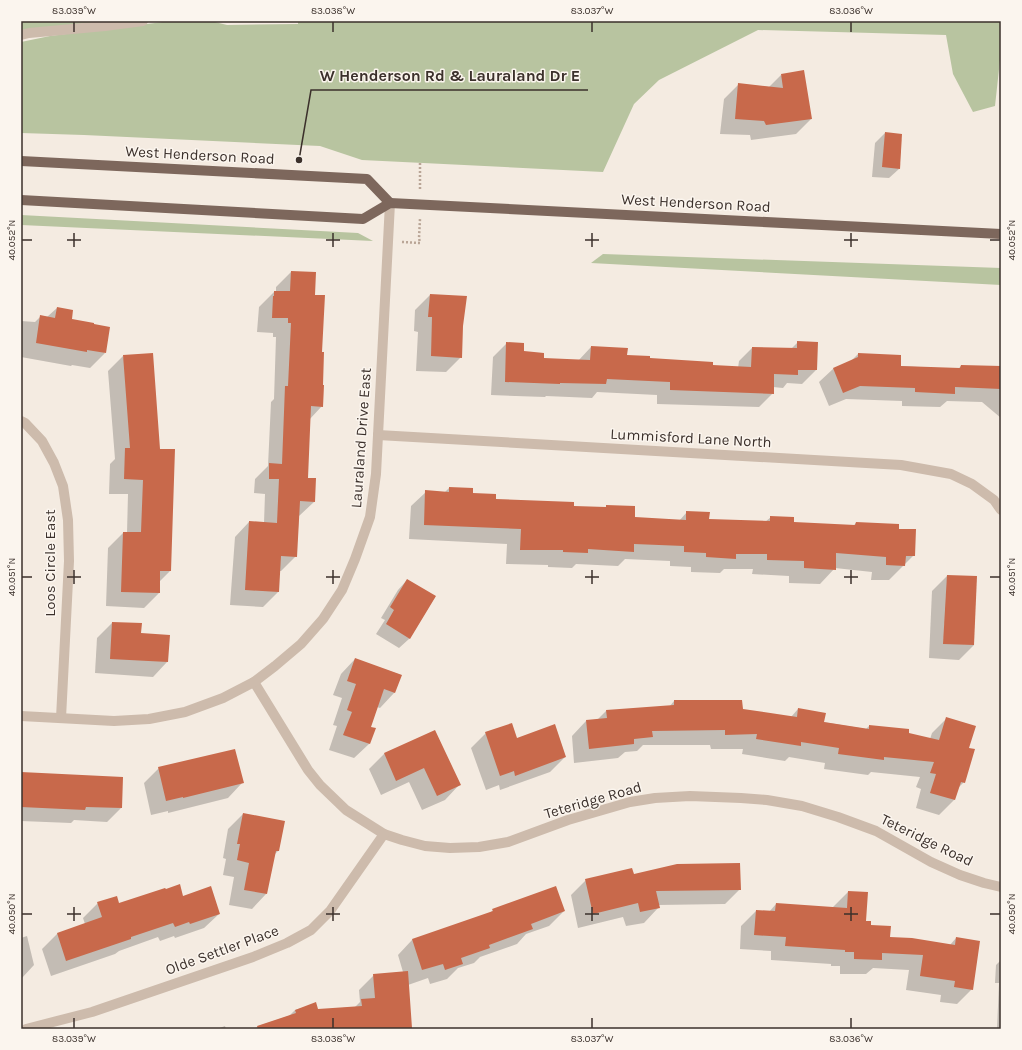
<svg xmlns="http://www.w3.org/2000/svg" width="1022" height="1050" font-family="Karla,sans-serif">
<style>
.green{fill:#b8c4a0}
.shadow{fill:#0003}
.building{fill:#c8694b}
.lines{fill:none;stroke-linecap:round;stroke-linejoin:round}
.path{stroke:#b9a596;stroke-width:2.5;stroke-dasharray:2 2;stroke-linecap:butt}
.minor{stroke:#cdbbac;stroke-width:10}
.major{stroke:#7d675c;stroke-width:10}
.ticks{fill:none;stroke:#3b302b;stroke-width:1.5}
.labels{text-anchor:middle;stroke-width:3;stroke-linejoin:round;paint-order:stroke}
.street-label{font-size:15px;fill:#3b302b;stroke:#fbf5ee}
.leader{fill:none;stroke:#3b302b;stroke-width:1.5}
.callout-dot{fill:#3b302b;stroke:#fbf5ee;stroke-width:1.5}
.callout-label{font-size:16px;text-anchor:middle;font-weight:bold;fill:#3b302b;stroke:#fbf5ee;stroke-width:3;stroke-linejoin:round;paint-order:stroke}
.neatline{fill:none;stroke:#3b302b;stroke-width:1.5}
.ticks-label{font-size:10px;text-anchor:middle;fill:#3b302b}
</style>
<rect width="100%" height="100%" fill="#f4ebe1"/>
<g class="green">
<path d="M 21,21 L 105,21 L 21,31 Z"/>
<path d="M 171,21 L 211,21 L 227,25 L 298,24 L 298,21 L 1001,21 L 1001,51 L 995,106 L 973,112 L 953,74 L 946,35 L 758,30 L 659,80 L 634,104 L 603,172 L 362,160 L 320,146 L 84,135 L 21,133 L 21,42 L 50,36 Z"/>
<path d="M 21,215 L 358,233 L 373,241 L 21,225 Z"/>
<path d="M 603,254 L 1001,268 L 1001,285 L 591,263 Z"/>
</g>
<g class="shadow">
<path d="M 781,75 L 811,119 L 796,134 L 751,140 L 750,135 L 720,134 L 724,99 L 739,84 L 769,87 Z"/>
<path d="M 885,133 L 899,169 L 889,178 L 872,177 L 875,143 Z"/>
<path d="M 291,272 L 314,296 L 321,353 L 322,406 L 309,420 L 306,479 L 314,502 L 299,516 L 296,556 L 281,571 L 279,571 L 278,592 L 263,607 L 230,605 L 235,537 L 249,522 L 264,523 L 265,494 L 254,493 L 255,479 L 268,466 L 271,402 L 274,399 L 276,337 L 273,337 L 273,333 L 257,332 L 259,307 L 274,292 L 276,292 L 276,287 Z"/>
<path d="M 430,295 L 461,357 L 446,372 L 416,371 L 418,332 L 414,331 L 415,310 Z"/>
<path d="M 57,308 L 71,320 L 105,353 L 90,368 L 72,365 L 71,366 L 21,357 L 21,321 L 35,322 L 41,316 L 47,317 Z"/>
<path d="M 798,342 L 816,370 L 802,384 L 787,383 L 783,388 L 773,387 L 773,393 L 759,407 L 657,404 L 657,395 L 597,392 L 592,398 L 546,396 L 545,397 L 491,395 L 493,357 L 507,343 L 523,352 L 543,359 L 578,361 L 591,347 L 626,356 L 712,366 L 738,368 L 739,361 L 752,348 L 791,349 Z"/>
<path d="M 858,354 L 900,366 L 958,369 L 961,366 L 1001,367 L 1001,418 L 982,402 L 947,401 L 940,407 L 902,406 L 902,401 L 846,399 L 829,406 L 819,382 L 833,369 L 851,361 Z"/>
<path d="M 123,356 L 159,450 L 170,571 L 159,582 L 159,593 L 144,608 L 106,606 L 108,548 L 123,533 L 127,533 L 128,494 L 109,494 L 110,464 L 115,459 L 108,371 Z"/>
<path d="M 449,488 L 495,500 L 573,507 L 604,508 L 607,506 L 634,518 L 679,521 L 687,512 L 708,520 L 765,522 L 771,517 L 793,523 L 853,526 L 856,523 L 898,530 L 914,555 L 889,580 L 871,580 L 872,572 L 835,568 L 820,584 L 789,583 L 789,576 L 752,574 L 753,569 L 724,569 L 720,573 L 691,572 L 691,567 L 670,566 L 670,561 L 625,559 L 618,566 L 576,564 L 572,568 L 548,567 L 548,565 L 506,564 L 507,544 L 409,539 L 411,506 L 426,492 L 445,492 Z"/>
<path d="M 947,576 L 974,645 L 959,660 L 929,658 L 932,591 Z"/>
<path d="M 407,580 L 435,597 L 409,639 L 399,648 L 376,634 L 385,620 L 381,618 L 398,590 Z"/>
<path d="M 112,623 L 139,634 L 167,662 L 153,677 L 95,673 L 97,638 Z"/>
<path d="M 355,659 L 401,675 L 394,693 L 380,708 L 377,707 L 370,727 L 369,744 L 354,758 L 329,750 L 337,726 L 333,725 L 342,698 L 333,695 L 341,674 Z"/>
<path d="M 674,701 L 742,710 L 791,717 L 798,709 L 823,722 L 866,729 L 869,726 L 930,739 L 932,733 L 947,718 L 968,748 L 964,782 L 958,788 L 954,800 L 939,815 L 916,808 L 921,789 L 916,787 L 920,777 L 871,772 L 868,775 L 824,769 L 825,763 L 789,757 L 785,761 L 742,754 L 743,749 L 711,749 L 710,745 L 643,745 L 637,751 L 625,752 L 618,758 L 574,763 L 572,736 L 586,721 L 597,720 L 606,711 L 670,706 Z"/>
<path d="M 435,731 L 459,785 L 445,800 L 422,810 L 409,782 L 381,795 L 369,769 L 384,754 Z"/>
<path d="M 486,733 L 516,739 L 565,757 L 550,772 L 500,790 L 499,785 L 486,790 L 471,748 Z"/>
<path d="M 159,768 L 242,783 L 228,798 L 168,813 L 168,811 L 151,815 L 144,783 Z"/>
<path d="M 21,773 L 121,808 L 107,822 L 74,820 L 71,823 L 21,821 Z"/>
<path d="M 243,814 L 278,851 L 274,855 L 266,894 L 252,909 L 229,905 L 234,877 L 223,875 L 226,859 L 223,858 L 228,829 Z"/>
<path d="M 586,880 L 740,889 L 725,904 L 658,905 L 658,908 L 644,923 L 626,926 L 623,917 L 578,928 L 571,895 Z"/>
<path d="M 555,887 L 564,911 L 549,926 L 526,934 L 517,944 L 480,957 L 474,963 L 458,968 L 447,979 L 430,984 L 428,978 L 408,985 L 411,1028 L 410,1029 L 252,1029 L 289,1016 L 295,1010 L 315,1004 L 317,1010 L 355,1007 L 360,1002 L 359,990 L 374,975 L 403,972 L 398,955 L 412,940 L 489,914 L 493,910 Z"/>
<path d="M 848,892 L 865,921 L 870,926 L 889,938 L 950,945 L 956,938 L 972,989 L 957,1004 L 940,1002 L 941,995 L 906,990 L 909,970 L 873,968 L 866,974 L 840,974 L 840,966 L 831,966 L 831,964 L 771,960 L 771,951 L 740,949 L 741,926 L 756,911 L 769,912 L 776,904 L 833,908 L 833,907 Z"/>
<path d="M 183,897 L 219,914 L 204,928 L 175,938 L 174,936 L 160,941 L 158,937 L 119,951 L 115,954 L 51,976 L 42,949 L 57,934 L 85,924 L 83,918 L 98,903 L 119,905 Z"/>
<path d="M 27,936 L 34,965 L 21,979 L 21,938 Z"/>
<path d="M 1001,960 L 1001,1029 L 997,1029 L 999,983 L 995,983 L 996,965 Z"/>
<path d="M 225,1026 L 226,1029 L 217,1029 Z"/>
</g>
<g class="building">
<path d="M 804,70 L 812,119 L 766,125 L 764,121 L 735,119 L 738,83 L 783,88 L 781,74 Z"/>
<path d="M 885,132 L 902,134 L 900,169 L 882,167 Z"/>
<path d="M 291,271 L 316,272 L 315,295 L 325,295 L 322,352 L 324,352 L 323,385 L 324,385 L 323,407 L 311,406 L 308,478 L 316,478 L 315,502 L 300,501 L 297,557 L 281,556 L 279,592 L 245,590 L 249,521 L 277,523 L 279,479 L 269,479 L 269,463 L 282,464 L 285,386 L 288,386 L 291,323 L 288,323 L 288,318 L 272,318 L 273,296 L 274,296 L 274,291 L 290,291 Z"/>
<path d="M 430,294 L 467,296 L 463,326 L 462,358 L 431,356 L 432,317 L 428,317 Z"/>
<path d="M 57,307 L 73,310 L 72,319 L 94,323 L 94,324 L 110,327 L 106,353 L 87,350 L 87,352 L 36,343 L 40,315 L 55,318 Z"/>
<path d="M 797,341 L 818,342 L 817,370 L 798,370 L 798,375 L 774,374 L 774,394 L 670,390 L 670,382 L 607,379 L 606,384 L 560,383 L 560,384 L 505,382 L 506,342 L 524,343 L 524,351 L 544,353 L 544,358 L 590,360 L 591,346 L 628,348 L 627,355 L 650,356 L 650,358 L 713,362 L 713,365 L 751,367 L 752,347 L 797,348 Z"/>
<path d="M 153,353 L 160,449 L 175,449 L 171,571 L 160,571 L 160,593 L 121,592 L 123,532 L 141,532 L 143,480 L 124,479 L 125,448 L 130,448 L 123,355 Z"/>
<path d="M 858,353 L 901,355 L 901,366 L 960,368 L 961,365 L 1001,366 L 1001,389 L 955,387 L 955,394 L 915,392 L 915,388 L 860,386 L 843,393 L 833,368 L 858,357 Z"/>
<path d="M 449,487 L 473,488 L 473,493 L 496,494 L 496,499 L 574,502 L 574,506 L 606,507 L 606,505 L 635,506 L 635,517 L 686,520 L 686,511 L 710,512 L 709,519 L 770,521 L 770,516 L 794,517 L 794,522 L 855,525 L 856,522 L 899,524 L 899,529 L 916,529 L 915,556 L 906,556 L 905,566 L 886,565 L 886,557 L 836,553 L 836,570 L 804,568 L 804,561 L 767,560 L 767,554 L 736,554 L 736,559 L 706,557 L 706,553 L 684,552 L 684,546 L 634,544 L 634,552 L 588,549 L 588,553 L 563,552 L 563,550 L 520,550 L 521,529 L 424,525 L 425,490 L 449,492 Z"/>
<path d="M 947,575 L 977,576 L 974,645 L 943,644 Z"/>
<path d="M 407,579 L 436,596 L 410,639 L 386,624 L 394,610 L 390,607 Z"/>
<path d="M 112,622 L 142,623 L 141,633 L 170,635 L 168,662 L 110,659 Z"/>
<path d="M 355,658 L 402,675 L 395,693 L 384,689 L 371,727 L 376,728 L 370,744 L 343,735 L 352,712 L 347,710 L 356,684 L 347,681 Z"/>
<path d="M 674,700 L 742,700 L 743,709 L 797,717 L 798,708 L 826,713 L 824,722 L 869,729 L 869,725 L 909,729 L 909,733 L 939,740 L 946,717 L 976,726 L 969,748 L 975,749 L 965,783 L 961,782 L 955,800 L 930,793 L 936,774 L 930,773 L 934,762 L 884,757 L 884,760 L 838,754 L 839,748 L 801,742 L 801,746 L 756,739 L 757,734 L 725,735 L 725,730 L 652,731 L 653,737 L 634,739 L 634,744 L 589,749 L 586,720 L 607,718 L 606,710 L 674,705 Z"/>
<path d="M 512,723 L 517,738 L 555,724 L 566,757 L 515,776 L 514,771 L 500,776 L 485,732 Z"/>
<path d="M 435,730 L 461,785 L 437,796 L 424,768 L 396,781 L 384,753 Z"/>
<path d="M 235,749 L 244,783 L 183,798 L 183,797 L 166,801 L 158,767 Z"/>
<path d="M 21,772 L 123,777 L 122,808 L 86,807 L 85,810 L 21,807 Z"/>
<path d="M 243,813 L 285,821 L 279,851 L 276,851 L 267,894 L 244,890 L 249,863 L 237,860 L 240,844 L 237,844 Z"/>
<path d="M 740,863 L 741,890 L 656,891 L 660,908 L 640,912 L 638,903 L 593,914 L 585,879 L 632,868 L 634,874 L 677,864 Z"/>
<path d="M 180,884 L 183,896 L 211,886 L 220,914 L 190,924 L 189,922 L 175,927 L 173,923 L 131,937 L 131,939 L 66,961 L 57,933 L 102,917 L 97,902 L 117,896 L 119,903 L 165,888 L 166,889 Z"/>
<path d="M 556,886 L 565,911 L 531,924 L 533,929 L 489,945 L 490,948 L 461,958 L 463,964 L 445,970 L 443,964 L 422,970 L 412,939 L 493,911 L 492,909 Z"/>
<path d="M 848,891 L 868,892 L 866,921 L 871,921 L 871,925 L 891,926 L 890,937 L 912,938 L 955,945 L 956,937 L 980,941 L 973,990 L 954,987 L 955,981 L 920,976 L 923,955 L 882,953 L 882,960 L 854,959 L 854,952 L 845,952 L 845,950 L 785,946 L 786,937 L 754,935 L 756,910 L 775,911 L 776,903 L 847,908 Z"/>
<path d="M 408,971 L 412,1028 L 258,1029 L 257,1026 L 296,1013 L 295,1010 L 316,1002 L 318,1009 L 362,1006 L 361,999 L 375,998 L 373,974 Z"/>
</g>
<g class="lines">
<g class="path">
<path d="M 420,163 L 420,190"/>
<path d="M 402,242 L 420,243 L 419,238 L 420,219"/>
</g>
<g class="minor">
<path d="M 21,35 L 29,33 L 105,26 L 143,21"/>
<path d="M 21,421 L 25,423 L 42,441 L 54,463 L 63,486 L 68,520 L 69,561 L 61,718"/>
<path d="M 378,435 L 901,465 L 951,474 L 972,484 L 994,500 L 1001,510"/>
<path d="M 254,682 L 308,770 L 320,785 L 346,810 L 384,834 L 402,840 L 425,846 L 450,848 L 479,847 L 508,842 L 568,820 L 630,802 L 655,798 L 690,796 L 741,798 L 767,800 L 802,806 L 838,817 L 876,831 L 931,862 L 960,875 L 984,883 L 1001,887"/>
<path d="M 21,716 L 114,721 L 149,719 L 185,712 L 223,698 L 254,682 L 275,666 L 301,644 L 323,619 L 342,590 L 355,559 L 370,517 L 376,474 L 390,203"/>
<path d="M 26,1029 L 92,1012 L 253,957 L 287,943 L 311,930 L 330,911 L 384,834"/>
</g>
<g class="major">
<path d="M 21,161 L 367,179 L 390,203"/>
<path d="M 21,200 L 363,219 L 390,203 L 1001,234"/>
</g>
</g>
<path class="ticks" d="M 74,22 L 74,32M 333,22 L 333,32M 592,22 L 592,32M 851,22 L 851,32M 74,233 L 74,247M 333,233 L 333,247M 592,233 L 592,247M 851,233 L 851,247M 22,240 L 32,240M 67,240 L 81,240M 326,240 L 340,240M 585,240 L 599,240M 844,240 L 858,240M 990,240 L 1000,240M 74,570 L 74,584M 333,570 L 333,584M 592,570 L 592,584M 851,570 L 851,584M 22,577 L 32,577M 67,577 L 81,577M 326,577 L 340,577M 585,577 L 599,577M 844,577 L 858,577M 990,577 L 1000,577M 74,907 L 74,921M 333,907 L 333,921M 592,907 L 592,921M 851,907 L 851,921M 22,914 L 32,914M 67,914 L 81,914M 326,914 L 340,914M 585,914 L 599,914M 844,914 L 858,914M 990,914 L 1000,914M 74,1018 L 74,1028M 333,1018 L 333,1028M 592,1018 L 592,1028M 851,1018 L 851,1028"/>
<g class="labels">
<g class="street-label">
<text transform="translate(200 155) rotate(3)" y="5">West Henderson Road</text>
<text transform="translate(696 203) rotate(3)" y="5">West Henderson Road</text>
<text transform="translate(361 438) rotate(-86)" y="5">Lauraland Drive East</text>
<text transform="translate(691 438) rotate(3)" y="5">Lummisford Lane North</text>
<text transform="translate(50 563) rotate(-90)" y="5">Loos Circle East</text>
<text transform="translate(593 800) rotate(-16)" y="5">Teteridge Road</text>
<text transform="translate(927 840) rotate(26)" y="5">Teteridge Road</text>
<text transform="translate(222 950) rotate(-20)" y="5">Olde Settler Place</text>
</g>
</g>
<path class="leader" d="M299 160L311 90H588"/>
<circle class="callout-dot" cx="299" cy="160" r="4"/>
<g class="callout-label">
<text x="450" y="81">W Henderson Rd &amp; Lauraland Dr E</text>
</g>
<rect width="1022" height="1050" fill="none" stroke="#fbf5ee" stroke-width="44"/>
<rect x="22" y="22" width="978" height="1006" class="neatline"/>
<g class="ticks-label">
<text x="74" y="14">83.039°W</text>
<text x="333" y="14">83.038°W</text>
<text x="592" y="14">83.037°W</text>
<text x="851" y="14">83.036°W</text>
<text transform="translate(11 240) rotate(-90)" y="4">40.052°N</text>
<text transform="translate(1011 240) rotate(-90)" y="4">40.052°N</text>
<text transform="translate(11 577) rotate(-90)" y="4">40.051°N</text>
<text transform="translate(1011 577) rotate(-90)" y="4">40.051°N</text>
<text transform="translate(11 914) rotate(-90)" y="4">40.050°N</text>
<text transform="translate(1011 914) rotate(-90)" y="4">40.050°N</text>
<text x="74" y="1042">83.039°W</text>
<text x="333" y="1042">83.038°W</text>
<text x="592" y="1042">83.037°W</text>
<text x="851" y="1042">83.036°W</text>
</g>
</svg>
